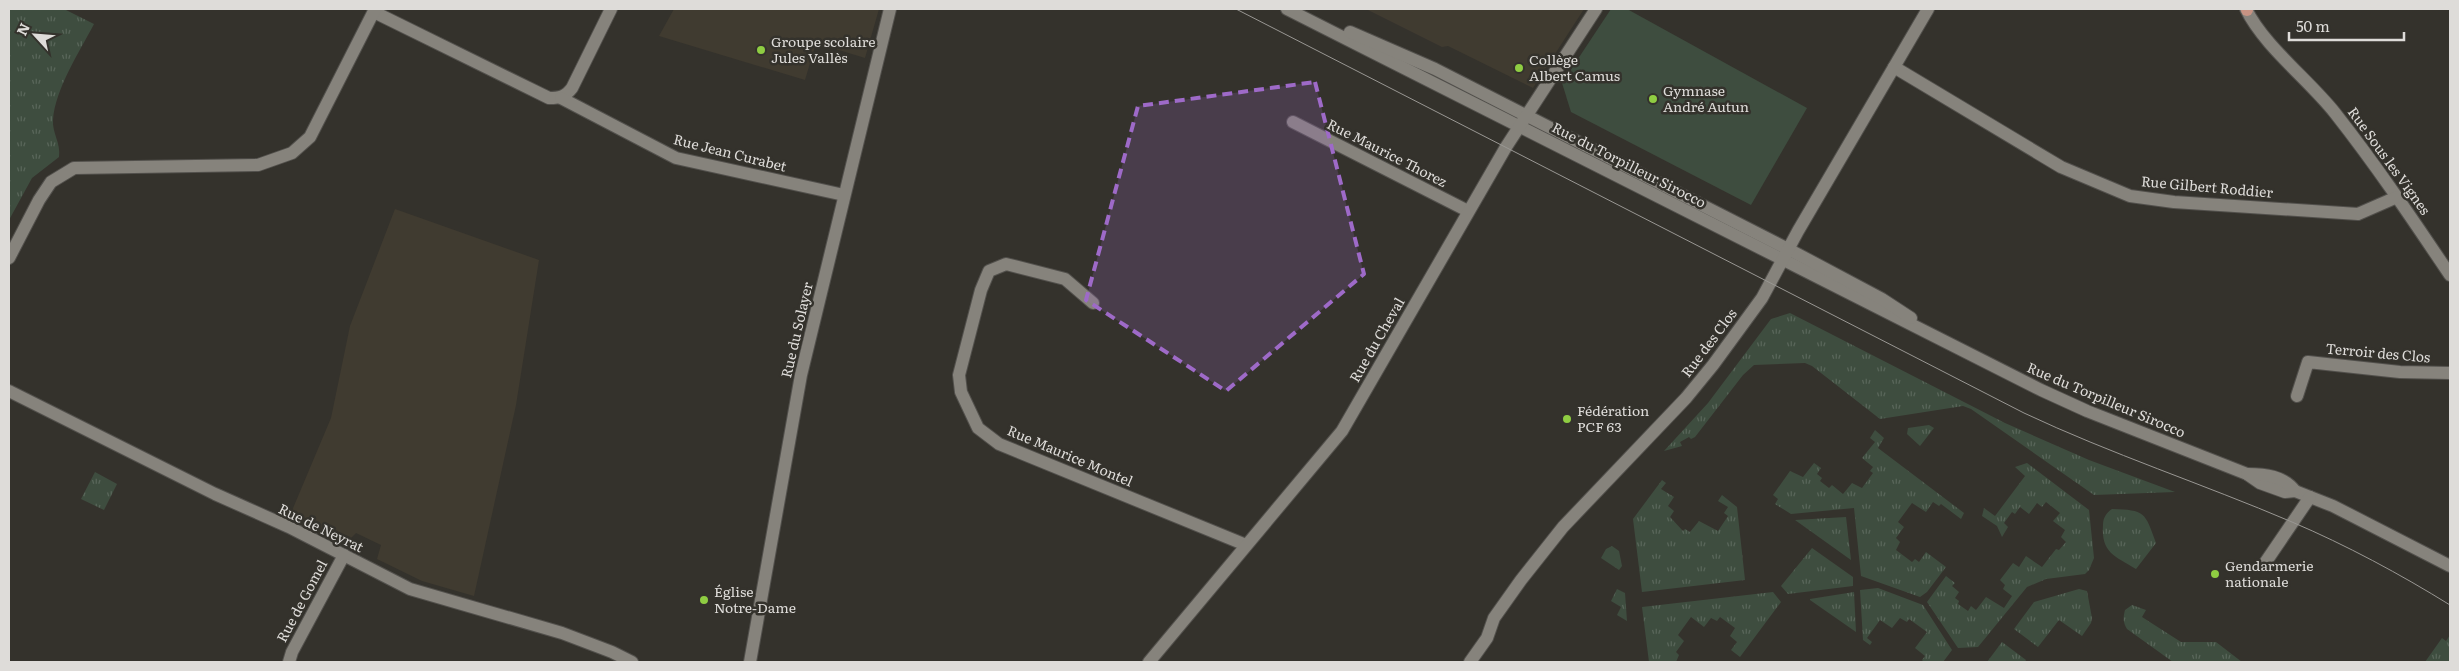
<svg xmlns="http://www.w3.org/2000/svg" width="2459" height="671" font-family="Literata,serif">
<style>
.built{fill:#403b30}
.grass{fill:url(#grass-tufts)}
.pitch{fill:#3e4d3f}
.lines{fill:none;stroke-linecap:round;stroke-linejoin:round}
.minor-casing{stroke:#52504c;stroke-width:14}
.major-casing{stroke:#52504c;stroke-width:14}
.minor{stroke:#86837c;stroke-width:12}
.major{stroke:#c79383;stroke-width:12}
.tram{stroke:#999793;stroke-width:1}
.marked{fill:#9e6ac8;fill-opacity:0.2;stroke:#9e6ac8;stroke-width:4;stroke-dasharray:10 6;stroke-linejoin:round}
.poi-dot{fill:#8fcd42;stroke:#34322c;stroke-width:2}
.labels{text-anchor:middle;stroke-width:5;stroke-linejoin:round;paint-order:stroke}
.poi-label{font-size:14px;fill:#dedcd9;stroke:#34322c;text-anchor:start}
.street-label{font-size:14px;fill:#dedcd9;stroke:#34322c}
</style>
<defs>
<pattern id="grass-tufts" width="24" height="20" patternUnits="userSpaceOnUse" patternTransform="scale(1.25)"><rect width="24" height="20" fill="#3e4d3f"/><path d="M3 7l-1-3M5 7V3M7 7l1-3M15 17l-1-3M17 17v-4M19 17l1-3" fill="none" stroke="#59665a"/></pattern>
</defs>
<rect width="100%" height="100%" fill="#34322c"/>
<g class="built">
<path d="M 674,9 L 879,9 L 865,58 L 816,43 L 805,80 L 659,36 Z"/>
<path d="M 1366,9 L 1584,9 L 1533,88 L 1448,46 L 1442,47 Z"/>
<path d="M 395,209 L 539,260 L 516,405 L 474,596 L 422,581 L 377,559 L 381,545 L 356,533 L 346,543 L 291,513 L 331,418 L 350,326 Z"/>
</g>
<g class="grass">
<path d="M 9,9 L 64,9 L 94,24 C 80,51 55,89 53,120 C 52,133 61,143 59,157 L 32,178 L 9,220 Z"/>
<path d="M 1790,313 L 2005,423 L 2089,460 L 2175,492 L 2094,495 L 1971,409 L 1963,406 L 1880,419 L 1812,366 L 1805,363 L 1754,365 L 1743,375 L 1695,437 L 1691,439 L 1689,437 L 1680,442 L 1682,446 L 1664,451 L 1708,403 L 1771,319 Z"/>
<path d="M 1929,425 L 1934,428 L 1920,446 L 1907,434 L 1908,428 Z"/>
<path d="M 1875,430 L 1884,438 L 1878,448 L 1964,513 L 1961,519 L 1941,504 L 1939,506 L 1933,502 L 1926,512 L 1912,503 L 1898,522 L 1904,527 L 1896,538 L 1900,542 L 1896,550 L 1912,562 L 1915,559 L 1919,562 L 1926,552 L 1946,567 L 1927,592 L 1920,597 L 1861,576 L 1854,508 L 1791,514 L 1775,504 L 1778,499 L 1773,495 L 1790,471 L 1803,477 L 1814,463 L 1821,468 L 1817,474 L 1822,478 L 1820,481 L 1829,488 L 1832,485 L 1843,494 L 1852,483 L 1862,488 L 1873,473 L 1870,471 L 1873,467 L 1862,458 L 1875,442 L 1870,438 Z"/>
<path d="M 2027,463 L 2089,510 L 2094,558 L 2089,570 L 2085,574 L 2046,579 L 2027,587 L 1978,647 L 1958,648 L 1927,602 L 1946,576 L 1955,583 L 1952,586 L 1959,592 L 1955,598 L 1959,601 L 1958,604 L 1968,611 L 1971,606 L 1976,610 L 1986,597 L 2004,608 L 2012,596 L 2003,589 L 2005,585 L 2000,580 L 2013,563 L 2019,567 L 2026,556 L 2042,567 L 2056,549 L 2059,550 L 2066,542 L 2061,537 L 2065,530 L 2053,521 L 2060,513 L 2046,502 L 2042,507 L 2037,503 L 2029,514 L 2020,507 L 2015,514 L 2012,512 L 2004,523 L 2008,527 L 2002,537 L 1997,526 L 1982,516 L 1984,508 L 1995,516 L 2025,476 L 2015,467 Z"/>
<path d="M 95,472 L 117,484 L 104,510 L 81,499 Z"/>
<path d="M 1662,480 L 1666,483 L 1661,489 L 1674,497 L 1668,506 L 1674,511 L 1670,517 L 1683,531 L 1685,529 L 1690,532 L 1699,521 L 1718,531 L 1728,516 L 1724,513 L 1728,507 L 1718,501 L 1722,495 L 1737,507 L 1745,580 L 1642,592 L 1633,519 Z"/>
<path d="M 2112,509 C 2145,510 2145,512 2156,543 L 2136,569 C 2115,556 2101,553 2103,525 C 2103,518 2106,513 2112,509 Z"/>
<path d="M 1846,517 L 1851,560 L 1795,520 Z"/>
<path d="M 1612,546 L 1619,551 L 1622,566 L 1619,570 L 1601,558 L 1606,549 Z"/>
<path d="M 1812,548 L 1853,577 L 1853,586 L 1788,594 L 1781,586 Z"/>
<path d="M 1878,588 L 1923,605 L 1952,650 L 1943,662 L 1924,662 L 1922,660 L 1925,656 L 1915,648 L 1927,632 L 1909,619 L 1907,622 L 1900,618 L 1892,628 L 1880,620 L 1867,638 L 1872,642 L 1870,645 L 1863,640 L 1860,590 Z"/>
<path d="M 1617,589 L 1625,593 L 1627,621 L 1617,615 L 1621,607 L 1611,601 Z"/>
<path d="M 2079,589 L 2087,591 L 2092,618 L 2091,623 L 2082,636 L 2059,620 L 2038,647 L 2014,629 L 2034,602 Z"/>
<path d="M 1773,592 L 1781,602 L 1740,657 L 1731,650 L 1737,642 L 1730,636 L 1735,628 L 1720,617 L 1717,621 L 1711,618 L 1704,627 L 1691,617 L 1678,635 L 1684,641 L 1676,652 L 1679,655 L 1676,662 L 1649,662 L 1642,607 Z"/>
<path d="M 1854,592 L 1856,632 L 1810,600 L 1810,599 Z"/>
<path d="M 2132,605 L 2146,610 L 2142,617 L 2181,642 L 2216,642 L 2242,662 L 2173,662 L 2127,629 C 2123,622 2123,618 2125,610 Z"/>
<path d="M 2450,635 L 2450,662 L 2425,662 L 2442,638 L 2446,641 Z"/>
<path d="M 2002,642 L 2026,660 L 2025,662 L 1987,662 Z"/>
</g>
<path class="pitch" d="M 1611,9 L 1627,9 L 1807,108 L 1751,205 L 1571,112 L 1562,83 Z"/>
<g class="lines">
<defs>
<g id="minor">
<path d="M 1287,9 L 2041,390 L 2087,411 L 2247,474 L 2260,483 L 2285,492 L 2295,491 L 2333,506 L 2450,566"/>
<path d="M 2246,9 C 2264,46 2309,80 2335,113 C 2376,165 2413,220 2450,275"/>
<path d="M 374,12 L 549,98 C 560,98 565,97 572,88 L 611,9"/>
<path d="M 1350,32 L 1435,69 L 1788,249 L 1882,299 L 1911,318"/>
<path d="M 1894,67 L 2061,167 L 2130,196 L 2174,202 L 2358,214 L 2397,197"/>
<path d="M 561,98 L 676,158 L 844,195"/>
<path d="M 1293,122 L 1468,211"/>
<path d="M 9,258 L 39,200 L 51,182 L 74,168 L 258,165 L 292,153 L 310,137 L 375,9"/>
<path d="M 1093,303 L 1065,279 L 1006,264 L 989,271 L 981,290 L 959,375 L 961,392 L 978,428 L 999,444 L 1246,545"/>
<path d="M 9,391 L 215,494 L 289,527 L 410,589 L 562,633 L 612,652 L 632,662"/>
<path d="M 2297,396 L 2308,362 L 2400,372 L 2450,373"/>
<path d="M 2247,474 C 2265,474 2284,476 2295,491"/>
<path d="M 2265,563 L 2310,497"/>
<path d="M 289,662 L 292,652 L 344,555"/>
<path d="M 750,662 L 801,375 L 890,9"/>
<path d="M 1149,662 L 1342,431 L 1506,147 L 1596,9"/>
<path d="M 1470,662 L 1487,638 L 1494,618 L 1521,580 L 1563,527 L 1686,398 L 1713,365 L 1762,298 L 1798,231 L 1928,9"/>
</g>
<path id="major" d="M 2247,10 L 2247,9"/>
</defs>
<use href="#minor" class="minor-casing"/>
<use href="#major" class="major-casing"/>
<use href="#minor" class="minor"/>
<use href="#major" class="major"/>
<path class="tram" d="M 1236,9 L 2024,413 C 2111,454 2203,484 2292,522 C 2346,545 2400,574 2450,605"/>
</g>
<path class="marked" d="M 1315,82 L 1364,274 L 1226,391 L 1086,300 L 1138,106 Z"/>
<g class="poi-dot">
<circle cx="761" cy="50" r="5"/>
<circle cx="1519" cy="68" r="5"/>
<circle cx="1653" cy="99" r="5"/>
<circle cx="1567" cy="419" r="5"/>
<circle cx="2215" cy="574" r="5"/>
<circle cx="704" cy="600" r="5"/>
</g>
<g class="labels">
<g class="poi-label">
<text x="771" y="47">Groupe scolaire<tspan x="771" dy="16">Jules Vallès</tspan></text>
<text x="1529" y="65">Collège<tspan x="1529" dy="16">Albert Camus</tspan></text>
<text x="1663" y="96">Gymnase<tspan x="1663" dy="16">André Autun</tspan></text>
<text x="1577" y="416">Fédération<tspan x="1577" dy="16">PCF 63</tspan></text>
<text x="2225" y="571">Gendarmerie<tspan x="2225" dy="16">nationale</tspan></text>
<text x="714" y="597">Église<tspan x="714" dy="16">Notre-Dame</tspan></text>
</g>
<g class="street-label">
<text transform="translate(730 153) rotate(14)" y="5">Rue Jean Curabet</text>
<text transform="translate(1387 153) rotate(27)" y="5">Rue Maurice Thorez</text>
<text transform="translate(2389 161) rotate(54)" y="5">Rue Sous les Vignes</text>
<text transform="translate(1629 165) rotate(27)" y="5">Rue du Torpilleur Sirocco</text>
<text transform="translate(2207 187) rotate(5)" y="5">Rue Gilbert Roddier</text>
<text transform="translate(797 330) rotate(-77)" y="5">Rue du Solayer</text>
<text transform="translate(1377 340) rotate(-60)" y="5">Rue du Cheval</text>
<text transform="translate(1709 343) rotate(-53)" y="5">Rue des Clos</text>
<text transform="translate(2378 353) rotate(5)" y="5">Terroir des Clos</text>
<text transform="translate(2106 400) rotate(23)" y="5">Rue du Torpilleur Sirocco</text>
<text transform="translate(1070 456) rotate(23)" y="5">Rue Maurice Montel</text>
<text transform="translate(321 528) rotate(26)" y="5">Rue de Neyrat</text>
<text transform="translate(302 601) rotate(-62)" y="5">Rue de Gomel</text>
</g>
</g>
<rect width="2459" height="671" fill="none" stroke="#dedcd9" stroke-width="20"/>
<g transform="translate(35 35) rotate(296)" stroke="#34322c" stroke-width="4" paint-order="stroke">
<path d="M0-4L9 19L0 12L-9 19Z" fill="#dedcd9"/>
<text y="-8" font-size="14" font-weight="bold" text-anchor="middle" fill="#dedcd9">N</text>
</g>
<path d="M2289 32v8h115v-8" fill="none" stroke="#dedcd9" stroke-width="2.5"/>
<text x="2296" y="32" font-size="15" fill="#dedcd9" stroke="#34322c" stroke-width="4" paint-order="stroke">50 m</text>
</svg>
